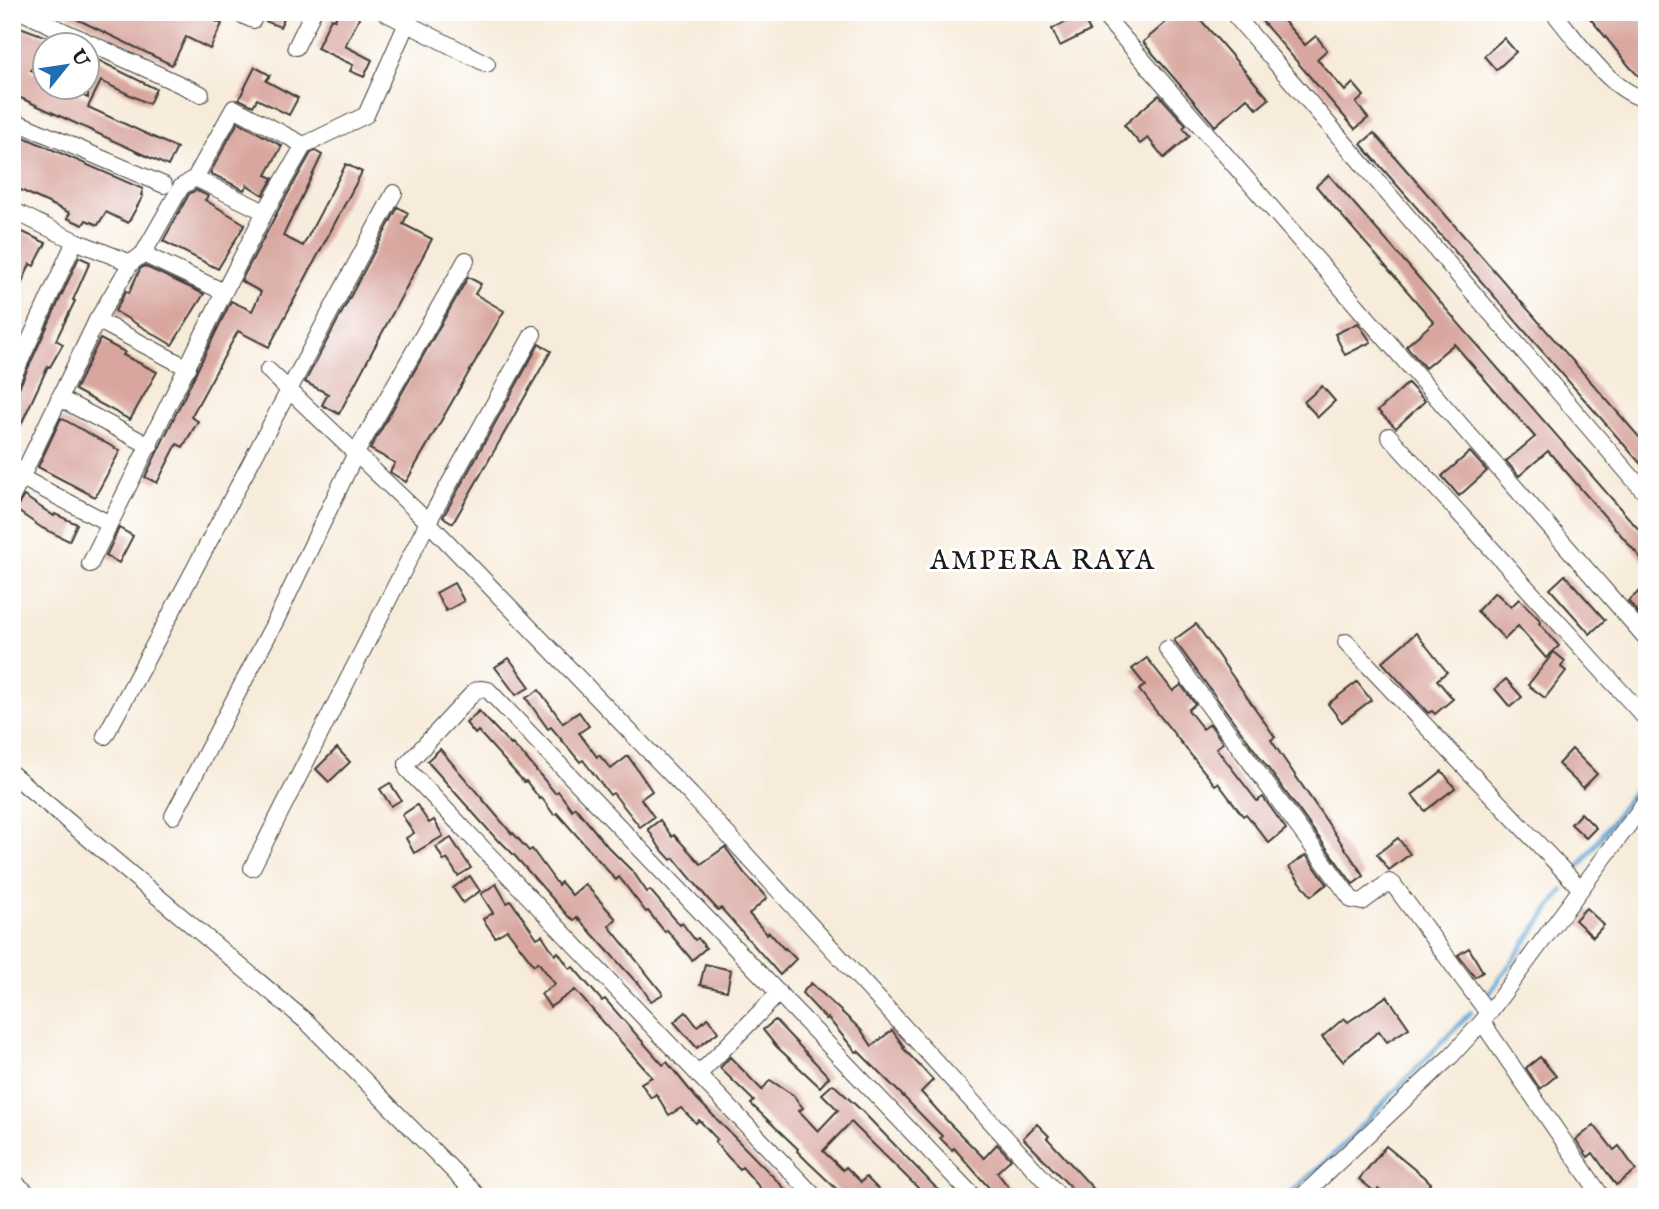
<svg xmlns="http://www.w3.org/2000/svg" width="1659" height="1209" font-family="'IM FELL English',serif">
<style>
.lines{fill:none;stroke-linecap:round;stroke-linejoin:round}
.stream{stroke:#5aa1d0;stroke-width:5}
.building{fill:#d8a69e}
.minor-casing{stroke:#3d3b38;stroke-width:18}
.minor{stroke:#fff;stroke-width:16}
.labels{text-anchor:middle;stroke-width:6;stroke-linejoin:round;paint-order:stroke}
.quarter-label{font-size:28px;letter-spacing:2px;fill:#1c1c1c;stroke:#fff}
</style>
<rect width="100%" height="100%" fill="#fff"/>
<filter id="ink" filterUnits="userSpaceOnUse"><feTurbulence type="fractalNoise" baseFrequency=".0143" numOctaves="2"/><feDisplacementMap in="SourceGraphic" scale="14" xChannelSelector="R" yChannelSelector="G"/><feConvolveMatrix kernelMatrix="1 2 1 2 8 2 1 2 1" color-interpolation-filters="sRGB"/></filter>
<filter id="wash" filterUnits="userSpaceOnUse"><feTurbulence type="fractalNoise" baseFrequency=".00686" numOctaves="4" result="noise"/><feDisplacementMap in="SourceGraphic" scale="28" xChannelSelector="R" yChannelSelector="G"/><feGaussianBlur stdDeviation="1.57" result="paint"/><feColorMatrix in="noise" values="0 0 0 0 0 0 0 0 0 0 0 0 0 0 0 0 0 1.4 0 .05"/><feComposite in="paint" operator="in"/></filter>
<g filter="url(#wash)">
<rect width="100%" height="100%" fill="#f7ebd9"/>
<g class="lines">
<g class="stream">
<path d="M 1579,867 L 1647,773"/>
<path d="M 1486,998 L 1563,890"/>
<path d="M 1286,1197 L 1338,1150 L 1471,1012"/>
</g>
</g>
<g id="blocks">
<g class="building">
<path d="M 62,12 L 198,12 L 222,24 L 210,49 L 186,37 L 172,65 Z"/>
<path d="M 260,12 L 287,12 L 280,27 L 263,20 Z"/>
<path d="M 338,12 L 362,12 L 345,46 L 372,60 L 364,77 L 350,71 L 353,65 L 317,48 L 331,18 L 335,20 Z"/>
<path d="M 1178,12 L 1194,12 L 1269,99 L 1257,109 L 1247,98 L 1215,126 L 1143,42 Z"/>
<path d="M 1254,12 L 1276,12 L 1305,45 L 1316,36 L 1327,50 L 1317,59 L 1345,91 L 1353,83 L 1364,96 L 1356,103 L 1368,118 L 1355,129 Z"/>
<path d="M 1585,12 L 1647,12 L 1647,85 L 1629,66 Z"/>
<path d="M 1081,14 L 1090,31 L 1060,46 L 1052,29 Z"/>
<path d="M 12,24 L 47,37 L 31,70 L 46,77 L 46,88 L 65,88 L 88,98 L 88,55 L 156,89 L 149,104 L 101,81 L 88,107 L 177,148 L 168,166 L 12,94 Z"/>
<path d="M 1504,38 L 1516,52 L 1496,70 L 1484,56 Z"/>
<path d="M 255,67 L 270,75 L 266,81 L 298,98 L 289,115 L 257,99 L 253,106 L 239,99 Z"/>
<path d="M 1159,95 L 1186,125 L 1183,128 L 1190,136 L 1164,158 L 1148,138 L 1140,144 L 1124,125 Z"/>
<path d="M 238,122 L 282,146 L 266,175 L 273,178 L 263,195 L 247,185 L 244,190 L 210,173 Z"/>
<path d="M 12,132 L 143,189 L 141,195 L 143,196 L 128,223 L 106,212 L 98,225 L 86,220 L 83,225 L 67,218 L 70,213 L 12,186 Z"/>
<path d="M 1374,133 L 1647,446 L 1647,471 L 1361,144 Z"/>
<path d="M 315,151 L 322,155 L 283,236 L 303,246 L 346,164 L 362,172 L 269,347 L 238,331 L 191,417 L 198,421 L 183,447 L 177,444 L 157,483 L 145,477 L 231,301 L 252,311 L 261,292 L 241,281 L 279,209 L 311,153 Z"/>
<path d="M 1329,175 L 1647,539 L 1647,565 L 1548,451 L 1519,476 L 1506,461 L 1535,437 L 1454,344 L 1425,368 L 1406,346 L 1434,322 L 1316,186 Z"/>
<path d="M 196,190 L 208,196 L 205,200 L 245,224 L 218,269 L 163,241 L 189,194 Z"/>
<path d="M 398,207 L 408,213 L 403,224 L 432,239 L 339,414 L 322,405 L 328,394 L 305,382 Z"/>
<path d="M 12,227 L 46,243 L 34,266 L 30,264 L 12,306 Z"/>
<path d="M 79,257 L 90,262 L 73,300 L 75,301 L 56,340 L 63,344 L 50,367 L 48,366 L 12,444 L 12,403 Z"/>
<path d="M 144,266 L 204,294 L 172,345 L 115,311 L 126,291 L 129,293 L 140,269 Z"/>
<path d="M 468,277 L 481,284 L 475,294 L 504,311 L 406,482 L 390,472 L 395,463 L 370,449 Z"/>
<path d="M 1358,323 L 1371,342 L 1345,355 L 1335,334 Z"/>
<path d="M 100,339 L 125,352 L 123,355 L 157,372 L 130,420 L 75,390 Z"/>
<path d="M 539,344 L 551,351 L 453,523 L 443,517 Z"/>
<path d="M 1408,383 L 1425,401 L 1396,428 L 1378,411 Z"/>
<path d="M 1322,386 L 1335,401 L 1318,417 L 1304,402 Z"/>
<path d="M 61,418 L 120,451 L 95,497 L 38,467 Z"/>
<path d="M 1470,452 L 1487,471 L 1459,496 L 1442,476 Z"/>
<path d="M 24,496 L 54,516 L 55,514 L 77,524 L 69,541 L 42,528 L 12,507 L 18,505 Z"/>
<path d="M 119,528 L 133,536 L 119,563 L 106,556 Z"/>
<path d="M 1565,575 L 1605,620 L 1590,634 L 1550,589 Z"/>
<path d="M 454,583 L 464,601 L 446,611 L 436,593 Z"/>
<path d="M 1647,585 L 1647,623 L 1628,601 Z"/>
<path d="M 1495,592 L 1511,607 L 1519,599 L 1541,621 L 1539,623 L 1559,646 L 1546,658 L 1518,626 L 1505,639 L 1477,611 Z"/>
<path d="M 1196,624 L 1275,737 L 1271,740 L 1364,876 L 1353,884 L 1174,640 Z"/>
<path d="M 1416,633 L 1447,672 L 1437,680 L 1453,699 L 1435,714 L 1432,711 L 1428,713 L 1382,662 Z"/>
<path d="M 1554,652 L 1565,661 L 1561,667 L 1566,671 L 1545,698 L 1528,685 Z"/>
<path d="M 509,658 L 530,687 L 516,695 L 495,667 Z"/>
<path d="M 1147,658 L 1173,691 L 1181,685 L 1195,704 L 1188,710 L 1203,729 L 1210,724 L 1223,743 L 1216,748 L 1257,801 L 1263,797 L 1286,829 L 1269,843 L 1246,814 L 1243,816 L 1218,783 L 1215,785 L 1139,690 L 1145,685 L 1132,669 Z"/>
<path d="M 1506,679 L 1522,697 L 1510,707 L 1495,689 Z"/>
<path d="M 1357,682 L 1371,700 L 1342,722 L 1328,704 Z"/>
<path d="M 539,690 L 563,723 L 579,712 L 589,726 L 579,733 L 597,757 L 599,755 L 611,769 L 628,756 L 652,791 L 641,799 L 654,817 L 640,827 L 613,793 L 610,795 L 583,760 L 580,762 L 551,727 L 548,729 L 526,698 Z"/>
<path d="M 479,711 L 511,745 L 512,744 L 526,758 L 555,793 L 558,791 L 572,810 L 575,807 L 608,847 L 634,873 L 647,892 L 650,890 L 680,925 L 682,923 L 695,940 L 698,938 L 706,948 L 692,960 L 667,930 L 665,932 L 648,911 L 646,912 L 619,877 L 616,880 L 557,813 L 554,815 L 542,798 L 540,799 L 526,781 L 524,782 L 478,731 L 475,734 L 466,723 Z"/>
<path d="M 337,748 L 350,762 L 329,782 L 316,769 Z"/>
<path d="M 440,749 L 512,834 L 513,833 L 529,851 L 532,849 L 558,885 L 561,882 L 572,895 L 585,884 L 616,919 L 609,926 L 663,994 L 651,1001 L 638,982 L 637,983 L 577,917 L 574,920 L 568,916 L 514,855 L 500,841 L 499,842 L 427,761 Z"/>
<path d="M 1572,749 L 1597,774 L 1583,788 L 1558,764 Z"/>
<path d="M 1442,771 L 1455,788 L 1425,811 L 1412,795 Z"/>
<path d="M 390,783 L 401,800 L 391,806 L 380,789 Z"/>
<path d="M 417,805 L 429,823 L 434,820 L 443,836 L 414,853 L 406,838 L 414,833 L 402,815 Z"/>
<path d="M 1581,813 L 1596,828 L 1586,838 L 1571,824 Z"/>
<path d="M 660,820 L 672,837 L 674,835 L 701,864 L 725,847 L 745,874 L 767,898 L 749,914 L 767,934 L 769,932 L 784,949 L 785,948 L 796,959 L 780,975 L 721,908 L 718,910 L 708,899 L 674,858 L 671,860 L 660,848 L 648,829 Z"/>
<path d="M 451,838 L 471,868 L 458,876 L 447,859 L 444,861 L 436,847 Z"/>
<path d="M 1398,838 L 1410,854 L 1389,870 L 1377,854 Z"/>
<path d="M 1306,855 L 1327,884 L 1311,896 L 1289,867 Z"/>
<path d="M 470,876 L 480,891 L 463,903 L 453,888 Z"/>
<path d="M 496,884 L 507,903 L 511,901 L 537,938 L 542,935 L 555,955 L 558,952 L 570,969 L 573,967 L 602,1001 L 605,999 L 663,1065 L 667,1062 L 697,1099 L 793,1197 L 768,1197 L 742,1167 L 740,1169 L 729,1158 L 715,1142 L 717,1139 L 699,1120 L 696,1123 L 681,1108 L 669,1115 L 656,1094 L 651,1098 L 641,1083 L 652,1077 L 575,990 L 550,1007 L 541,994 L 555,984 L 538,962 L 534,965 L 507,930 L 495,937 L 483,919 L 493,913 L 481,894 Z"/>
<path d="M 1586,908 L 1604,925 L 1593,937 L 1575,920 Z"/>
<path d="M 1469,948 L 1483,972 L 1475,977 L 1458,955 Z"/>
<path d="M 705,964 L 731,970 L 727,991 L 700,985 Z"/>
<path d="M 811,983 L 861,1030 L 872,1046 L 892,1030 L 904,1047 L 903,1048 L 933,1080 L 921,1092 L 949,1123 L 984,1158 L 997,1144 L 1011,1159 L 997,1172 L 1016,1197 L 997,1197 L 954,1148 L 952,1150 L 940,1138 L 942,1136 L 898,1091 L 858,1051 L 856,1052 L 828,1018 L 826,1019 L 802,993 Z"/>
<path d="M 1387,996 L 1409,1028 L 1387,1042 L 1379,1031 L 1343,1061 L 1322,1037 L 1344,1018 L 1348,1022 Z"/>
<path d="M 686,1012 L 697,1026 L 708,1018 L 718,1032 L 697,1048 L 674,1022 Z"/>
<path d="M 775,1020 L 829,1077 L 820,1087 L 776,1046 L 763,1030 Z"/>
<path d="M 730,1057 L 762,1090 L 770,1080 L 793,1095 L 803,1108 L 799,1111 L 818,1131 L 838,1110 L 822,1094 L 833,1084 L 861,1110 L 945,1197 L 911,1197 L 919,1189 L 851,1122 L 823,1151 L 843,1170 L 846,1167 L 861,1182 L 866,1177 L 886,1197 L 845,1197 L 808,1162 L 797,1151 L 798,1149 L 751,1104 L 754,1101 L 720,1068 Z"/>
<path d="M 1540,1057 L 1556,1076 L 1540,1089 L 1526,1068 Z"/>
<path d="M 1037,1124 L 1049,1136 L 1047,1138 L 1101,1197 L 1080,1197 L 1023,1138 Z"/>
<path d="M 1594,1125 L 1614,1150 L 1619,1146 L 1636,1170 L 1616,1185 L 1593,1153 L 1588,1157 L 1576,1140 Z"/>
<path d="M 1386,1146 L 1431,1183 L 1420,1197 L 1387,1197 L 1378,1189 L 1375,1192 L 1359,1179 Z"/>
</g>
</g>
</g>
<g filter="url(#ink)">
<use href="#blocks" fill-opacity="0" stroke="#3d3b38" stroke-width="2"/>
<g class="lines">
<defs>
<g id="minor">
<path d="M 22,12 L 201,94"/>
<path d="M 235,12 L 253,20"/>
<path d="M 384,12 L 487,64"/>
<path d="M 1101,12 L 1647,639"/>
<path d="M 1232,12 L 1647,495"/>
<path d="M 1553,12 C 1576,39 1608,88 1642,98 L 1647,95"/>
<path d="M 296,47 L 313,12"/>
<path d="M 12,120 L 164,185"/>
<path d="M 195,178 L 265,212"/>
<path d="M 12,210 L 75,241 L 131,263"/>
<path d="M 143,254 L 224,292"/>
<path d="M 97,320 L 188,368"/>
<path d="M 268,370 L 428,522 L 692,796 L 1060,1197"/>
<path d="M 12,379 L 75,241"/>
<path d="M 59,398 L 150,446"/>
<path d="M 1389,436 L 1647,720"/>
<path d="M 22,478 L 108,523"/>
<path d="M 12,497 L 97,320 L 131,263 L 143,254 L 181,187 L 195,178 L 234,108 L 304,145"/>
<path d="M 90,564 L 224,292 L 265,212 L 304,145 L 366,115 L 412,12"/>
<path d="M 1346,642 L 1580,888"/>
<path d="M 1167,649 L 1352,900 L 1362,902 L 1389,882 L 1393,884 L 1488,1013"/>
<path d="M 105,736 C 203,556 296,374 394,193"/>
<path d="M 12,774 L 308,1023 L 479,1197"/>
<path d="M 173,816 L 276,620 L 356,453 L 466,260"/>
<path d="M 252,868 L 428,522 L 533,334"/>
<path d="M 1482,1022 L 1602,1197"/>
<path d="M 698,1075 L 779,993"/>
<path d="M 12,1180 L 32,1197"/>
<path d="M 815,1197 L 407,769 L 407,764 L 475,691 L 480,689 L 488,690 L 974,1197"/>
<path d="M 1301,1197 L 1451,1056 L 1482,1022 L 1647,800"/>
</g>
</defs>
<use href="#minor" class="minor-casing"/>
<use href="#minor" class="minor"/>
</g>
</g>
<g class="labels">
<g class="quarter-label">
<text x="1043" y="569">AMPERA RAYA</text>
</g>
</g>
<rect width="1659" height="1209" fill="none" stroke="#fff" stroke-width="42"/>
<g transform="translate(66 66) rotate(60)"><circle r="33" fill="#ffffff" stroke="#a4a4a4" stroke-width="2"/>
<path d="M0-5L12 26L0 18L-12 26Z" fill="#1f6fb2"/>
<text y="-10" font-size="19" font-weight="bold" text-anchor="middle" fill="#1c1c1c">U</text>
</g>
</svg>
